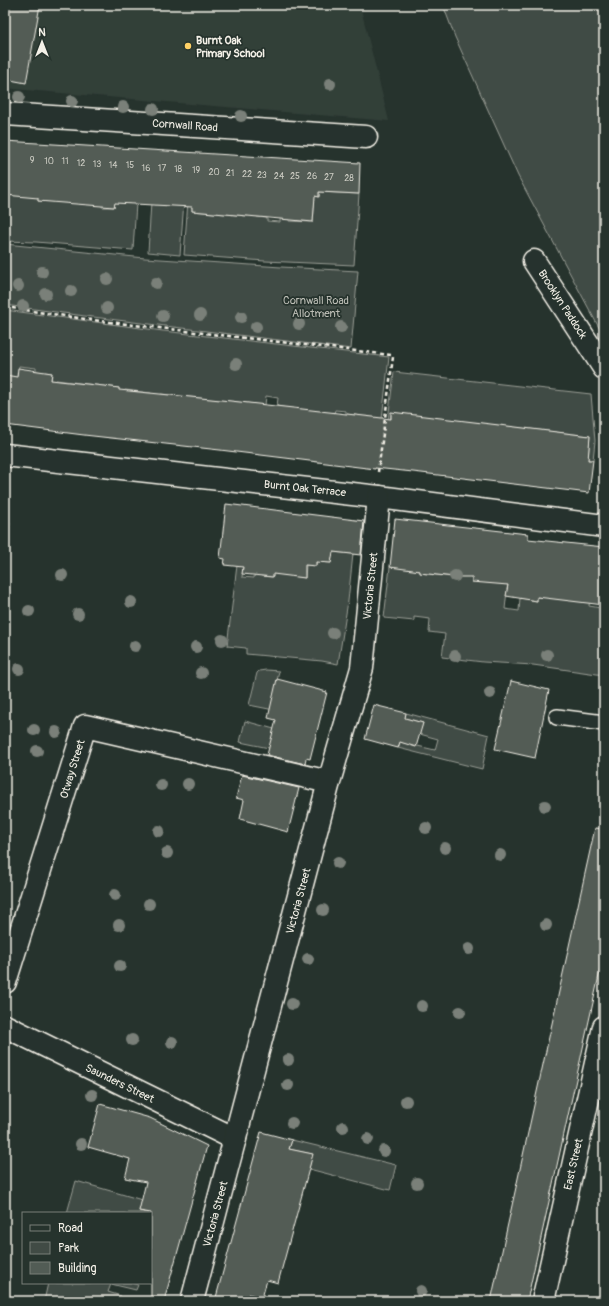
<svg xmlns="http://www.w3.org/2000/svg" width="609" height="1306" font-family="Pangolin,sans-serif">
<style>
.built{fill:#333f39}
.green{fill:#414b45;stroke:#9a9e96}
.building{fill:#525c55;stroke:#f4f1e8}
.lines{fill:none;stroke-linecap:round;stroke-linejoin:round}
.service-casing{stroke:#f4f1e8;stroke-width:18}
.minor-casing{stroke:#f4f1e8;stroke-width:25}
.path{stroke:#f4f1e8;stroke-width:2.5;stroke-dasharray:4 3;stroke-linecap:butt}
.service{stroke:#26332d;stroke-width:15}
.minor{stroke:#26332d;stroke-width:22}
.tree{fill:#7a8079}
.poi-dot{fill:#ffd166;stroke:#26332d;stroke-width:1.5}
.labels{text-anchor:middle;stroke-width:3.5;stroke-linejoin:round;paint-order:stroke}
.number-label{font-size:9px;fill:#ccccc3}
.poi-label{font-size:11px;font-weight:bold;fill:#f4f1e8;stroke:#26332d;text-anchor:start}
.street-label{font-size:11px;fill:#f4f1e8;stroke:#26332d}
.park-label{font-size:11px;fill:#bebfb7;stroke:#26332d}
</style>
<rect width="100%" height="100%" fill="#26332d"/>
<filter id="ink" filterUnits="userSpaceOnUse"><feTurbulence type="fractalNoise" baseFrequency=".025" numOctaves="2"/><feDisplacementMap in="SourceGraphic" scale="8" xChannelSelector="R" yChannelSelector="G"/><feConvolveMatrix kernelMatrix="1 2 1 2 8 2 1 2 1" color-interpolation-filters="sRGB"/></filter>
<g filter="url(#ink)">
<path class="built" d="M 5,5 L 360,5 L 389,121 L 14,89 L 5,87 Z"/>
<g class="green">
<path d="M 443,5 L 604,5 L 604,337 L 518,176 L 455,37 Z"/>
<path d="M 116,182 L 136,203 L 133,250 L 36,242 L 5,241 L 5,195 L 38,196 L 38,201 L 102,201 L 102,207 L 114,207 Z"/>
<path d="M 152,185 L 185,187 L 180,255 L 148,252 Z"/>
<path d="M 189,187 L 194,187 L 192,211 L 248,216 L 258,192 L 257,217 L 267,218 L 267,221 L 280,222 L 282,193 L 291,193 L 289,221 L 313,222 L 315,196 L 319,196 L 319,192 L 359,194 L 354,265 L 265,261 L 184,255 Z"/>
<path d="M 5,244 L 145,258 L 281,267 L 358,271 L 351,349 L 85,316 L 5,305 Z"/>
<path d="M 5,310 L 163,331 L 389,357 L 382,419 L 346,414 L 346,411 L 335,410 L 333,417 L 277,406 L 278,398 L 266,396 L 263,424 L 255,404 L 161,394 L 159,412 L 151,393 L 125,390 L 118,396 L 119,388 L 56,380 L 49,400 L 52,373 L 36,371 L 36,368 L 19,366 L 15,396 L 5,375 Z"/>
<path d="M 394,372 L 591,394 L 595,441 L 593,460 L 588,460 L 590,436 L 391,413 L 389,436 L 386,436 Z"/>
<path d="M 5,521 L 10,522 L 5,561 Z"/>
<path d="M 240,541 L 246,542 L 242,577 L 254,578 L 258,543 L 265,544 L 261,576 L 272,577 L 273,572 L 305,578 L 306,565 L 316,566 L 318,550 L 321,562 L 331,563 L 333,552 L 353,554 L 348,601 L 338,664 L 322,661 L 246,654 L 246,648 L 227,646 Z"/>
<path d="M 453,558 L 471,572 L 470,577 L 472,577 L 472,582 L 508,581 L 505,609 L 519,611 L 520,598 L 537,601 L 537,597 L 592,581 L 589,606 L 601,608 L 600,615 L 604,615 L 604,675 L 533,665 L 483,662 L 442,657 L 445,634 L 429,632 L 430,619 L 414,617 L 414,621 L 384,618 L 390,567 L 420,567 L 420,573 L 451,577 Z"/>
<path d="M 266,670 L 279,671 L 276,686 L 279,711 L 249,705 L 257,673 L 259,671 Z"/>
<path d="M 406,713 L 489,735 L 482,769 L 398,748 L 400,742 L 435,750 L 438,739 L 416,733 L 418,729 L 421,729 L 423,723 L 405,718 Z"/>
<path d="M 245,721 L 285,732 L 269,748 L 240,742 Z"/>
<path d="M 292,1140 L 396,1165 L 390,1190 L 309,1169 L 312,1154 L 289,1149 Z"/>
<path d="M 76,1181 L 142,1200 L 139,1211 L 149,1213 L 67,1213 Z"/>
<path d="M 48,1283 L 131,1283 L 138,1285 L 136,1290 L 111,1284 L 108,1292 L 121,1296 L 119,1301 L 44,1301 Z"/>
</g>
<g class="building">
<path d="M 5,5 L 40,5 L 26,83 L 5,79 Z"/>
<path d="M 5,141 L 360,163 L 359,194 L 319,192 L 319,197 L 315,196 L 313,222 L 192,211 L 192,207 L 115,203 L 114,207 L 38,201 L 38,198 L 5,195 Z"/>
<path d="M 18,368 L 52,373 L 51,380 L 104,386 L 119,388 L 119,390 L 231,401 L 391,419 L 391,412 L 590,436 L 588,460 L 593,460 L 589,493 L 413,472 L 375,468 L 375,469 L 220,450 L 84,435 L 5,425 L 5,375 L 17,377 Z"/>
<path d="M 226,504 L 364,521 L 361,555 L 333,552 L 331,563 L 316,562 L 316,566 L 305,565 L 305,578 L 273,574 L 273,577 L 242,574 L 243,567 L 224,565 L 225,559 L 220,558 Z"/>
<path d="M 395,519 L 528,534 L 528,539 L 604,547 L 604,605 L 537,597 L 537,601 L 506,596 L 508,585 L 472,582 L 472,577 L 454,577 L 420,573 L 420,571 L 390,567 Z"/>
<path d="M 277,679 L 327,692 L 310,759 L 306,758 L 305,764 L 267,755 L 276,720 L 268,718 Z"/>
<path d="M 511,681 L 549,690 L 535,758 L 495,749 Z"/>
<path d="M 374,705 L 406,713 L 405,718 L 423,723 L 416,747 L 400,742 L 398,748 L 365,739 Z"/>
<path d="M 242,775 L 299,788 L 288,832 L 240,819 L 244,800 L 236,798 Z"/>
<path d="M 595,828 L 604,829 L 604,953 L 527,1301 L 491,1301 Z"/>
<path d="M 100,1104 L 150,1118 L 207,1146 L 164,1301 L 151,1301 L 151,1213 L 139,1211 L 146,1182 L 125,1178 L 130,1159 L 88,1147 Z"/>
<path d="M 261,1132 L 292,1140 L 289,1149 L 313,1154 L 278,1283 L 267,1280 L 262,1298 L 249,1294 L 247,1301 L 215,1301 Z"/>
</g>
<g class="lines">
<defs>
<path id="service" d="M 557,717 L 604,723"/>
<g id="minor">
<path d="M 5,114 L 366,137"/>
<path d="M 534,261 L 604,368"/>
<path d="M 5,455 L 379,497 L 604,526"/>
<path d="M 5,982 L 85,726 L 329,782"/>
<path d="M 5,1026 L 235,1139"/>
<path d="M 192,1301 L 329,782 L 362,668 L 379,497"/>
<path d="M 543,1301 L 604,1027"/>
</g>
</defs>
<use href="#service" class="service-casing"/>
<use href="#minor" class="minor-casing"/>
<path class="path" d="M 5,307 L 92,320 L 391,355 L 393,357 L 378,472"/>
<use href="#service" class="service"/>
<use href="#minor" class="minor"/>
</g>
<g class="tree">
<circle cx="330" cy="84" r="6"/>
<circle cx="19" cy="97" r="6"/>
<circle cx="72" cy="101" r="6"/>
<circle cx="123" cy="107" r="6"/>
<circle cx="153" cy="109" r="6"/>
<circle cx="241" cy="116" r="6"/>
<circle cx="42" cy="272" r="6"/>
<circle cx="107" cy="279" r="6"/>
<circle cx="156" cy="283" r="6"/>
<circle cx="18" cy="286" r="6"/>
<circle cx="71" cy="291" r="6"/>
<circle cx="46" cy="294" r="6"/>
<circle cx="23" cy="306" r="6"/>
<circle cx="107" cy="308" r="6"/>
<circle cx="200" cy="315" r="6"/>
<circle cx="163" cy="316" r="6"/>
<circle cx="241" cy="317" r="6"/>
<circle cx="299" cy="324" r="6"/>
<circle cx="256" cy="327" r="6"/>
<circle cx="341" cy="327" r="6"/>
<circle cx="236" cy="364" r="6"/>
<circle cx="62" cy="575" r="6"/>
<circle cx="455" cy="576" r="6"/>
<circle cx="131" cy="602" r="6"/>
<circle cx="29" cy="611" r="6"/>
<circle cx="78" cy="614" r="6"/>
<circle cx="333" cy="633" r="6"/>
<circle cx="222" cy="640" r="6"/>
<circle cx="135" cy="646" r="6"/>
<circle cx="196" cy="647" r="6"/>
<circle cx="547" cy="655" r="6"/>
<circle cx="455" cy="656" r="6"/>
<circle cx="19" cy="669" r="6"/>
<circle cx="201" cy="673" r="6"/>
<circle cx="490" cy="693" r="6"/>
<circle cx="34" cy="730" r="6"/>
<circle cx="56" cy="732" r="6"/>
<circle cx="37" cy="751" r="6"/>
<circle cx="188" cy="784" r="6"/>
<circle cx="161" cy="785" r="6"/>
<circle cx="545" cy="806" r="6"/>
<circle cx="426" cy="828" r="6"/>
<circle cx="159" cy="831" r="6"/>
<circle cx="445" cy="848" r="6"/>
<circle cx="167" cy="853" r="6"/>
<circle cx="500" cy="855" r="6"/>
<circle cx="338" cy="863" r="6"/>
<circle cx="115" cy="895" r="6"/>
<circle cx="149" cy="904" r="6"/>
<circle cx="323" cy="910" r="6"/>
<circle cx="119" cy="925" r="6"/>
<circle cx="546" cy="925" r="6"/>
<circle cx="469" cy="949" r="6"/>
<circle cx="308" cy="959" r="6"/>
<circle cx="120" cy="966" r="6"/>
<circle cx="292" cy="1004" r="6"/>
<circle cx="422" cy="1006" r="6"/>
<circle cx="460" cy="1012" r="6"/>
<circle cx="132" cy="1040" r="6"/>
<circle cx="172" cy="1042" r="6"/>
<circle cx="288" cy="1060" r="6"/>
<circle cx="288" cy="1085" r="6"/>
<circle cx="92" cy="1095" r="6"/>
<circle cx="406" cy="1101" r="6"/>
<circle cx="292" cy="1123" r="6"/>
<circle cx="343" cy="1127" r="6"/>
<circle cx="368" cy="1139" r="6"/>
<circle cx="81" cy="1144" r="6"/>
<circle cx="384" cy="1151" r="6"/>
<circle cx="417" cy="1183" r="6"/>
<circle cx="421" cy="1291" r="6"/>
</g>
</g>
<circle class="poi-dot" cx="188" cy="46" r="4"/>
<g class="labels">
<g class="number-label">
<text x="32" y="163">9</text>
<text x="49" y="164">10</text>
<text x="65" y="164">11</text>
<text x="81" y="166">12</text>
<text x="97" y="167">13</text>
<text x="113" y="168">14</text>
<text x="130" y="168">15</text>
<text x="146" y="171">16</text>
<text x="162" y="171">17</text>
<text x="178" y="172">18</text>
<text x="196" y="173">19</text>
<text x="214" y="175">20</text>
<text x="230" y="176">21</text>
<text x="247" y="177">22</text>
<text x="262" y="178">23</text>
<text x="279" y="179">24</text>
<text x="295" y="179">25</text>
<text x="312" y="179">26</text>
<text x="329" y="180">27</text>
<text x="349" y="181">28</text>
</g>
<g class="poi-label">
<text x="196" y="44">Burnt Oak<tspan x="196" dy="13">Primary School</tspan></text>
</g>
<g class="street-label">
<text transform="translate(185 125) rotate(4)" y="4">Cornwall Road</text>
<text transform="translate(563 304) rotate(57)" y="4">Brooklyn Paddock</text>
<text transform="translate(305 488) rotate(6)" y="4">Burnt Oak Terrace</text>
<text transform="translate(370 586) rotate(-84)" y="4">Victoria Street</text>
<text transform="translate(72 769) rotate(-73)" y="4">Otway Street</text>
<text transform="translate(298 901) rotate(-75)" y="4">Victoria Street</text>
<text transform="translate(120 1083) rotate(26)" y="4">Saunders Street</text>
<text transform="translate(573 1164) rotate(-77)" y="4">East Street</text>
<text transform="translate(215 1214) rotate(-75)" y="4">Victoria Street</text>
</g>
<g class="park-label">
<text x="316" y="304">Cornwall Road<tspan x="316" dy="13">Allotment</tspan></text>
</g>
</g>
<rect width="609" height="1306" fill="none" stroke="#26332d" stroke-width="20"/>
<rect x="10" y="10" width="589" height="1286" fill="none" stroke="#f4f1e8" stroke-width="1.5" filter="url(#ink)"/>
<rect x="22" y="1212" width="130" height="72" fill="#26332d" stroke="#787f78"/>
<rect x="30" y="1225" width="20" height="6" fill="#26332d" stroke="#787f78"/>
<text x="58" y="1232" font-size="12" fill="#f4f1e8">Road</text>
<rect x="30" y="1242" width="20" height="12" fill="#414b45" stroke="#787f78"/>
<text x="58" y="1252" font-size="12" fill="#f4f1e8">Park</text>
<rect x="30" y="1262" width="20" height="12" fill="#525c55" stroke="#787f78"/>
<text x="58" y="1272" font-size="12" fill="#f4f1e8">Building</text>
<g transform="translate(42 42)" stroke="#26332d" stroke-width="3" paint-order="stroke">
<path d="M0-3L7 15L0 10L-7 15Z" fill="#f4f1e8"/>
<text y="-6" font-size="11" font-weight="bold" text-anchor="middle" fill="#f4f1e8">N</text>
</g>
</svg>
